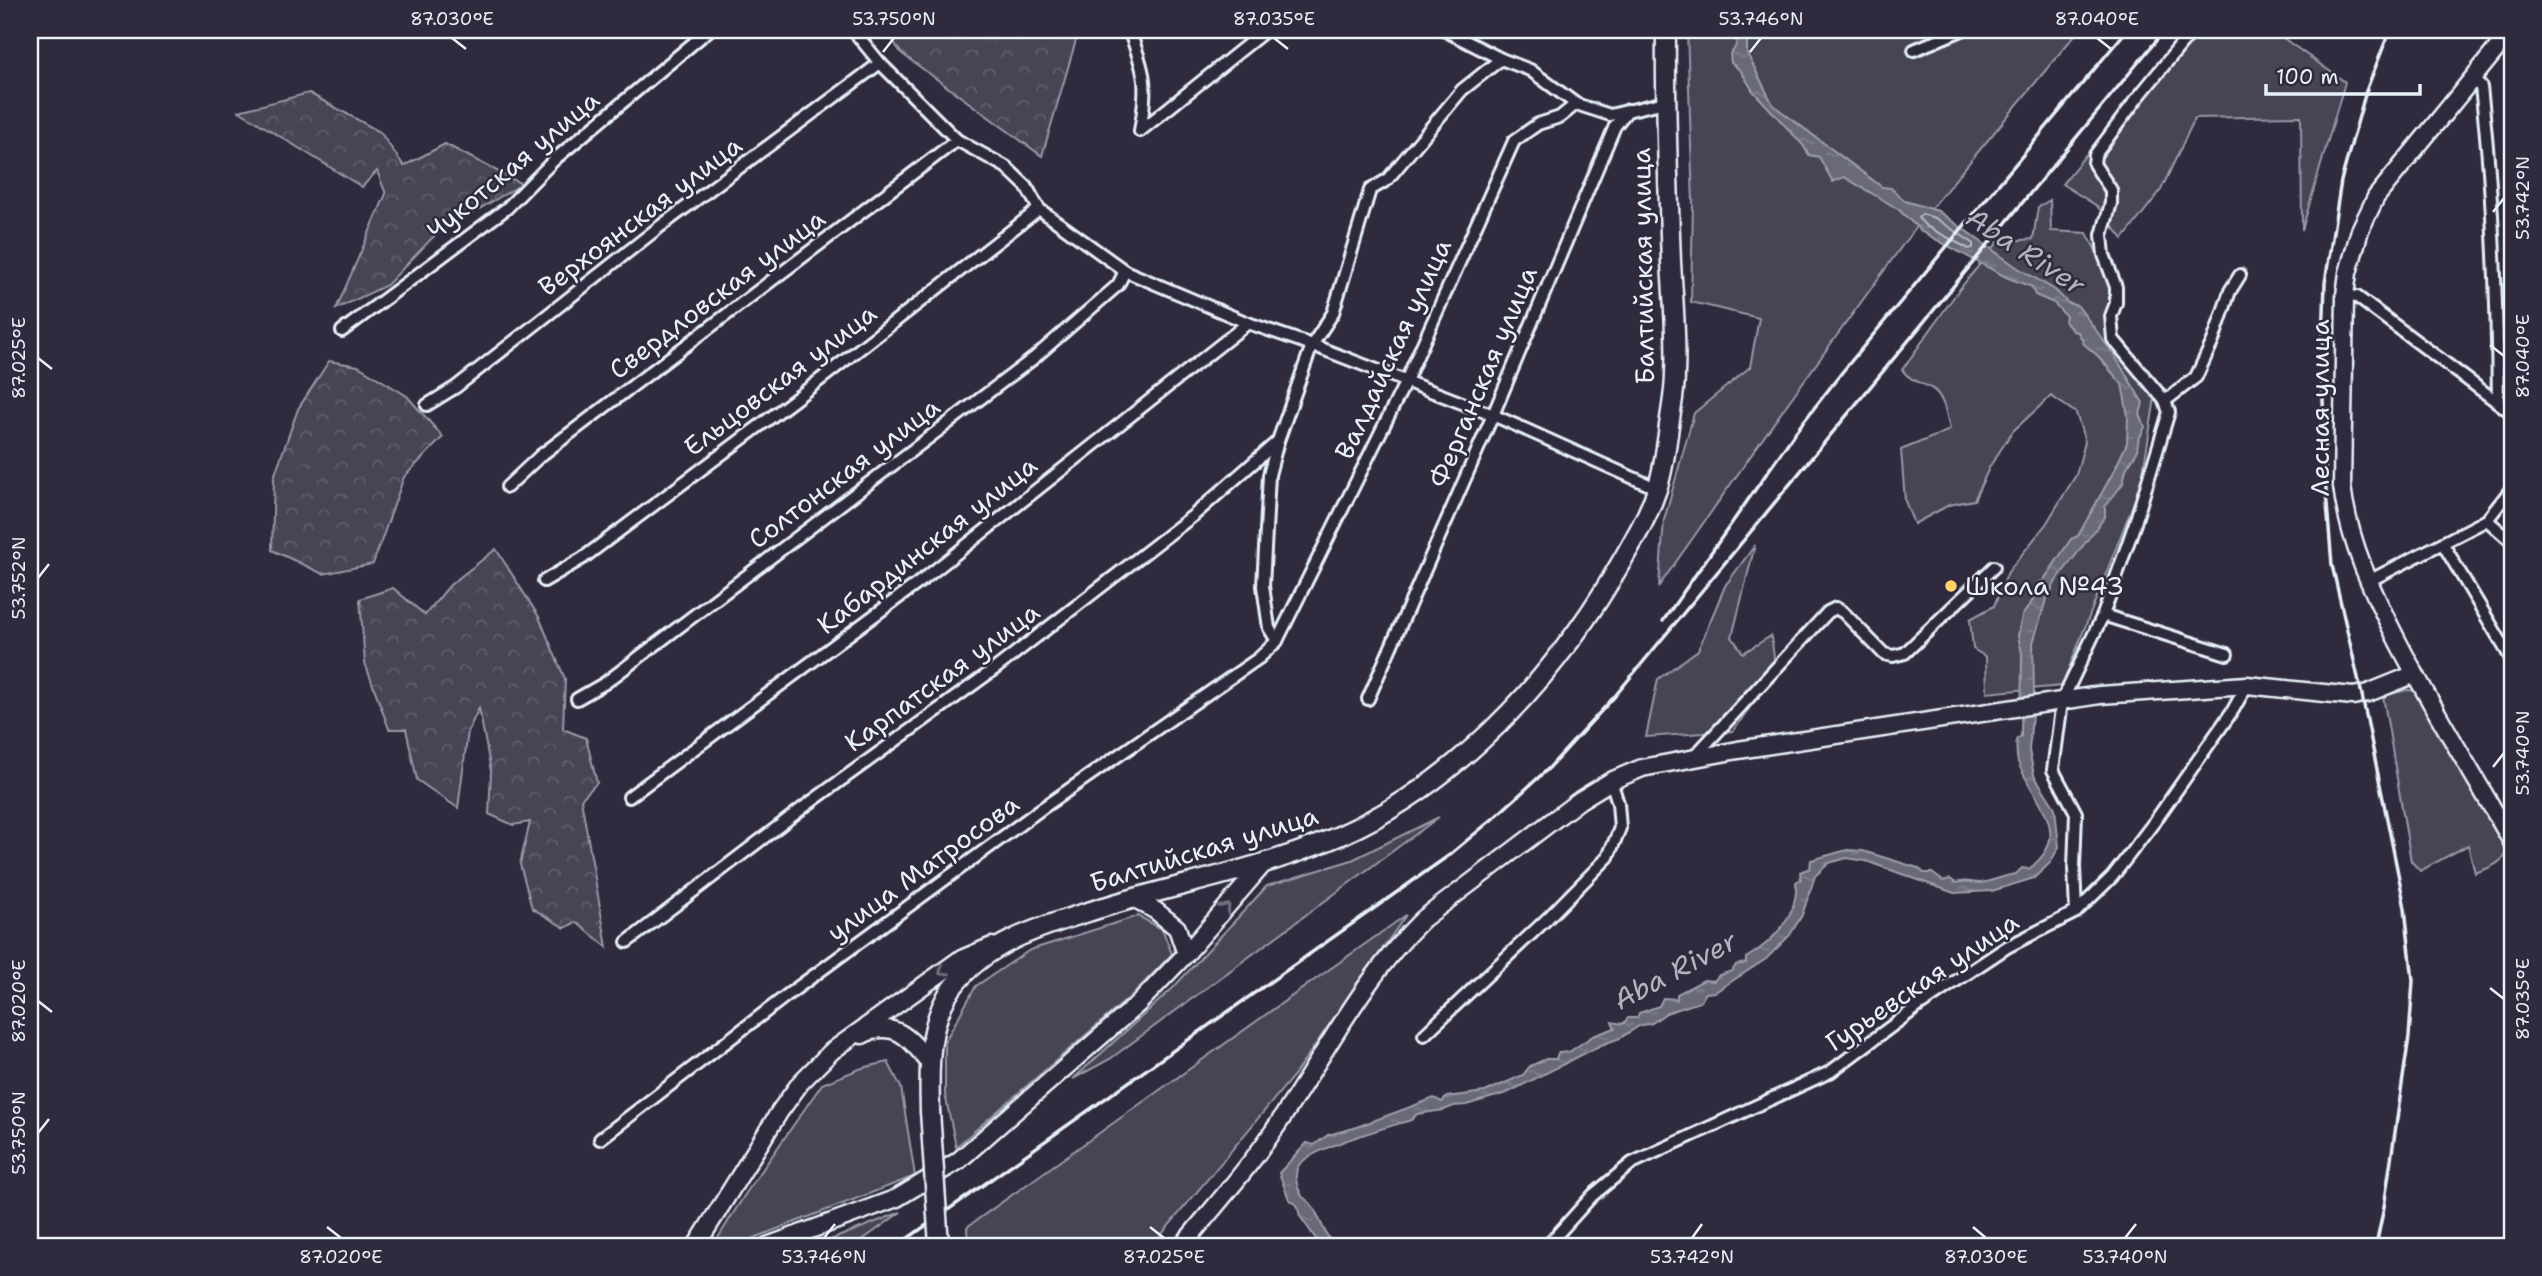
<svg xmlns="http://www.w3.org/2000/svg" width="2542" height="1276" font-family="'Shantell Sans',sans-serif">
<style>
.grass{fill:#464455;stroke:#979aa6;stroke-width:2}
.forest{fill:url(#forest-crowns);stroke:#979aa6;stroke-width:2}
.water{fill:url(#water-ripples);stroke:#9c9fab;stroke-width:2}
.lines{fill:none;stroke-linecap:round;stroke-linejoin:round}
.shore{stroke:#b5bbc5;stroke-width:2}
.street-casing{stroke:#e8f1f8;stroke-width:16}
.secondary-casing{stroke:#e8f1f8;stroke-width:21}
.primary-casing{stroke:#e8f1f8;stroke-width:23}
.street{stroke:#2f2a3d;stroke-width:10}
.secondary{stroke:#2f2a3d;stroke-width:16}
.primary{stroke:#2f2a3d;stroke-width:18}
.rail{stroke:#e8f1f8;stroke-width:3.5}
.primary-bridge-casing{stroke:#e8f1f8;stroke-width:23;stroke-linecap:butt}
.primary-bridge{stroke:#2f2a3d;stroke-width:18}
.oneway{stroke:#70707e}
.ticks{fill:none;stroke:#e8f1f8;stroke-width:2.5}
.poi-dot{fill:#ffd166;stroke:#2f2a3d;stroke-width:2.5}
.labels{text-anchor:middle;stroke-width:5;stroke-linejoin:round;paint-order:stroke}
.street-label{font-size:26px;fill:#e8f1f8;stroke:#2f2a3d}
.poi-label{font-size:26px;fill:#e8f1f8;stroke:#2f2a3d;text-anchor:start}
.water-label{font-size:28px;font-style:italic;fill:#afb4be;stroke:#2f2a3d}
.neatline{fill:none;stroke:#e8f1f8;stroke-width:2.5}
.ticks-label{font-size:18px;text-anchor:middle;fill:#e8f1f8}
</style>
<defs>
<pattern id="forest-crowns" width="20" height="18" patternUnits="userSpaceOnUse" patternTransform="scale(1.75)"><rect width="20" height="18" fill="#464455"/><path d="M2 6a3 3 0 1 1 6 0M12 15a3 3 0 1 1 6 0" fill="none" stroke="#615f6e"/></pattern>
<pattern id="water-ripples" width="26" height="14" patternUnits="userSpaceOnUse" patternTransform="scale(1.75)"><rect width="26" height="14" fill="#696978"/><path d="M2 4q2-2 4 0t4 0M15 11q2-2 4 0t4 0" fill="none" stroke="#7e7f8c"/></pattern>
</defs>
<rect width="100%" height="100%" fill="#2f2a3d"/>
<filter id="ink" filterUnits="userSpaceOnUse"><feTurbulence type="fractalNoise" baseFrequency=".0143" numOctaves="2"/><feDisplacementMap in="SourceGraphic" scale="14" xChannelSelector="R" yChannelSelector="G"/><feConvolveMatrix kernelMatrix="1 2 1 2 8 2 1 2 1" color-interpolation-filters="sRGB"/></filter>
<g filter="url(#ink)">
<g class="grass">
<path d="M 1687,30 L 2079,30 L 1915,228 L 1790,400 L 1659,586 L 1664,520 L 1694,413 L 1750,367 L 1759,318 L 1691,302 L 1693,204 Z"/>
<path d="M 2187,30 L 2282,30 L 2279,35 L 2345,82 L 2302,230 L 2301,116 L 2195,118 L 2161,190 L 2123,239 L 2097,206 L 2062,184 Z"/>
<path d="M 2050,200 L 2051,231 L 2087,233 L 2118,294 L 2107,325 L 2155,398 L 2141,484 L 2062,686 L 1987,693 L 1986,657 L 1973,649 L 1970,619 L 1994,606 L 2008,572 L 2046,524 L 2076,475 L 2085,442 L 2076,413 L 2051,396 L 2013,431 L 1990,466 L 1974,500 L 1949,505 L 1914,524 L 1905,501 L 1901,450 L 1950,430 C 1947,417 1944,395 1931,388 C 1919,382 1911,381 1902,370 L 1958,291 L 1998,242 L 2033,239 L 2038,207 Z"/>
<path d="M 1755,545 L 1732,637 L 1743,653 L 1771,636 L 1776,671 L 1733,731 L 1646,737 L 1658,679 L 1698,650 L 1725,586 Z"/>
<path d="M 2407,690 L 2419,691 L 2512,843 C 2506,862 2492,867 2475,873 L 2468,845 L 2420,871 L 2411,861 L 2383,696 Z"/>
<path d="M 1439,817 L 1110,1059 L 1073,1079 L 1172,989 L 1267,886 L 1352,860 Z"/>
<path d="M 1406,915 L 1295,1074 L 1152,1246 L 968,1246 L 967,1227 Z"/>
<path d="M 1138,916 L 1162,929 L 1172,954 L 1131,996 L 956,1147 L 945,1094 L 945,1041 L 976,986 L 1030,950 Z"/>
<path d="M 888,1062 L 901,1087 L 915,1176 L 746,1241 L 740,1246 L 713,1246 L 744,1196 L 822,1084 L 862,1068 Z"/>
<path d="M 901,1212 L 854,1246 L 815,1246 Z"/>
</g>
<g class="forest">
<path d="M 886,30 L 1079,30 L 1042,156 L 901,53 Z"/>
<path d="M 309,93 L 380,132 L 404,166 L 445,144 L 522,184 L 435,235 L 387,285 L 336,309 L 386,194 L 377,171 L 362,187 L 239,111 Z"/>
<path d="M 329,361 L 358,366 L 407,396 L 443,437 L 404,477 L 373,564 L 323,574 L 272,550 L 274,477 L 298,409 Z"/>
<path d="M 496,549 L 539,617 L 565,679 L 563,729 L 586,738 L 597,783 L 581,799 L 607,947 L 576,922 L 565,928 L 532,908 L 520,864 L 530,822 L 513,825 L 489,814 L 491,771 L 479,708 L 468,731 L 458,808 L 417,780 L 406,729 L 389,729 L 365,663 L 360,599 L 393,588 L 425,615 L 450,585 Z"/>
</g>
<path class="water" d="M 1735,30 L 1747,30 L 1747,53 L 1773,105 L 1882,187 L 1891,188 L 1905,201 L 1938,211 L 2018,268 L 2055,290 L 2068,303 L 2078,306 L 2115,356 L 2143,403 L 2140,414 L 2145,427 L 2138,441 L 2137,452 L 2126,469 L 2123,483 L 2105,507 L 2105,517 L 2056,581 L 2045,603 L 2033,643 L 2034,693 L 2029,750 L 2034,775 L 2055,808 L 2059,847 L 2050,863 L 2034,878 L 1992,891 L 1954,893 L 1866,861 L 1847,858 L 1829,863 L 1815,876 L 1802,915 L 1790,935 L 1766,959 L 1715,992 L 1706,993 L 1700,1002 L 1666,1013 L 1652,1023 L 1639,1026 L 1620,1038 L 1601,1045 L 1507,1093 L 1466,1105 L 1454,1106 L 1444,1110 L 1417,1114 L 1411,1120 C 1388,1127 1312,1148 1299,1165 C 1293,1174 1297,1188 1302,1196 C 1304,1199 1308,1200 1310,1203 C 1319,1213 1323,1233 1334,1246 L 1321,1246 L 1300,1216 L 1297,1205 L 1289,1199 L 1279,1173 L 1307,1143 L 1314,1145 L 1328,1135 L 1354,1128 L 1434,1098 L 1442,1102 L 1447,1097 L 1485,1092 L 1523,1075 L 1530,1066 L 1546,1059 L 1556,1059 L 1558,1053 L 1569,1052 L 1593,1036 L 1615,1028 L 1612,1022 L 1623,1024 L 1628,1018 L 1637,1018 L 1639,1013 L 1659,1006 L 1663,998 L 1677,999 L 1677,994 L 1704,980 L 1714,981 L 1719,975 L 1732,971 L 1736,965 L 1746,963 L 1746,958 C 1773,942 1799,915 1796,882 L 1801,879 L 1800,872 L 1810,868 L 1811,860 L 1847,850 L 1863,851 L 1918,868 L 1924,873 L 1932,873 L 1943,881 L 1950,879 L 1956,883 C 1966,879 1970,883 1980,883 C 1992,882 2004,875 2016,874 L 2022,868 L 2029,869 C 2076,833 2033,802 2018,762 C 2016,755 2017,747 2016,740 L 2021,736 L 2022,653 L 2018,636 L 2022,616 L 2033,600 L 2039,582 L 2043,581 L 2071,539 L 2078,536 L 2115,469 L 2127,443 L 2128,416 L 2122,384 L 2098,356 L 2084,344 L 2078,332 L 2073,331 L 2065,322 L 2066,316 L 2054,303 L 2035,295 L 2032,287 L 2006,277 L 1922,232 L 1898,209 L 1844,177 L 1833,182 L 1819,157 L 1809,155 L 1803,145 L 1753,91 L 1741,71 L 1731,63 L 1730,54 C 1738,47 1737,40 1735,30 Z"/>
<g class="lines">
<path class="shore" d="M 1922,214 L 1935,218 L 1973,243 L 1973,248 L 1969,249 L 1926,226 L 1918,218 Z"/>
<defs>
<g id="street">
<path d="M 853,30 L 880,63 L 957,140 L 1006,167 L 1026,186 L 1039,209 L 1125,271 L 1248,323 L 1312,345 L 1493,415 L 1658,489"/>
<path d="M 1129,30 C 1146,74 1148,85 1140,131"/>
<path d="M 1444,30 L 1501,59 L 1530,70 L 1576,104 L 1610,115 L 1665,102"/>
<path d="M 1914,50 L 1962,30"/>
<path d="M 2471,78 L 2481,87 C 2493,191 2497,296 2498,401"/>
<path d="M 1140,131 L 1266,30"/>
<path d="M 2345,295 L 2357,297 L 2512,413"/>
<path d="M 342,331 L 507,208 L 555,159 L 709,30"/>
<path d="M 2165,401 L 2113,339 L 2111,316 L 2116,303 L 2116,287 L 2104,255 L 2102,235 L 2111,203 L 2111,190 L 2094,164 L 2095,155 L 2135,101 L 2193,30"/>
<path d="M 427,405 L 456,387 L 658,228 L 880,63"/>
<path d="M 507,487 L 540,456 L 957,140"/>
<path d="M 2487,520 L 2512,542"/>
<path d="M 2443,544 L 2512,660"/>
<path d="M 544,581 L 583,558 L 794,400 L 1039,209"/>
<path d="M 2367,582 L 2487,520 L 2512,488"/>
<path d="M 2103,615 L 2227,654"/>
<path d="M 1277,641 L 1269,628 L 1263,586 L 1269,475 L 1278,441 L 1312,345 L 1333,313 L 1370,190 L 1387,180 L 1462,90 L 1501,59"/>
<path d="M 577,699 L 605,683 L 1034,358 L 1118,285 L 1125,271"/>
<path d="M 1368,699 L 1493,415 L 1615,126 L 1628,110"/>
<path d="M 1693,758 L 1828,612 L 1836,608 L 1844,613 L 1884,654 L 1893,656 L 1905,653 L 1994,567"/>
<path d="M 629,797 L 925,578 L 1248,323"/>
<path d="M 2076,912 L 2074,867 L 2076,813 L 2053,770 L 2062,701 L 2103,615 L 2135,523 L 2169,412 L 2165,401 L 2196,377 L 2213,341 L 2230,291 L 2240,275"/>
<path d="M 627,942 L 804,807 L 996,668 L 1194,515 L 1278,441"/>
<path d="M 1424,1035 L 1548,918 L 1608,857 L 1620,828 L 1618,803 L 1611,781"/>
<path d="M 600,1139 L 786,996 L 1041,809 L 1259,658 L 1277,641 L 1406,381 L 1514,141 L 1538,124 L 1560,117 L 1576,104"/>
<path d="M 1547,1246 L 1592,1196 L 1632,1163 L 1830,1072 L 1920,1005 L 2007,947 L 2076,912 L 2112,877 L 2155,821 L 2233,710 L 2247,685"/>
</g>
<g id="secondary">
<path d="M 2512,30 L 2376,197 L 2360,230 L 2348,273 L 2345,295 L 2342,486 C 2349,543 2372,591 2398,642 C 2433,710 2474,775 2512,842"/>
<path d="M 1134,898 L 1156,911 L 1177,928 L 1186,954"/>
<path d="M 862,1035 C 894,1019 909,1037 928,1061"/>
<path d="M 696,1246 L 780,1111 L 801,1082 L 832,1051 L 959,960 L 992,946"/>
<path d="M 767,1246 L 897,1198 L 958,1161 L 1138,1004 L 1186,954 L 1266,861"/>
<path d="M 1182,1246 C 1212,1209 1245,1173 1272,1133 C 1320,1063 1362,978 1423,919 L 1580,800 L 1611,781 L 1642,768 L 1738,750 L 2100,695 L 2247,685 L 2353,696 L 2368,693 L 2415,674"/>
</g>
<path id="primary" d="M 930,1111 C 929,1070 927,1024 952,988 C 987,940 1047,925 1101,908 C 1186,881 1278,867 1358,827 C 1470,771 1562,667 1623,559 C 1635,538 1648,516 1656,492 C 1663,474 1665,453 1668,434 C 1670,414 1675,394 1675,374 C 1677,337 1673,299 1671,262 C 1668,184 1665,107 1666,30"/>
</defs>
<use href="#street" class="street-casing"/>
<use href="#secondary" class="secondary-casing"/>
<use href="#primary" class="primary-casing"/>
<use href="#street" class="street"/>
<use href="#secondary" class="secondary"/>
<use href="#primary" class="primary"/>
<g class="rail">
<path d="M 1663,621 L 1797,430 L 1843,371 L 2127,30"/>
<path d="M 897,1246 L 1448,856 L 1495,817 L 1549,768 L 1615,696 L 2165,30"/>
<path d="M 2376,1246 L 2384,1207 L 2409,1037 L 2413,981 L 2405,908 L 2362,695 L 2332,565 L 2326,492 L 2322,370 L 2325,283 L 2341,181 L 2366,91 L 2390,30"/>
</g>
<defs>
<path id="primary-bridge" d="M 930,1111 L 939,1246"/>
</defs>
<use href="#primary-bridge" class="primary-bridge-casing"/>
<use href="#primary-bridge" class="primary-bridge"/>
</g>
<defs><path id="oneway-chevron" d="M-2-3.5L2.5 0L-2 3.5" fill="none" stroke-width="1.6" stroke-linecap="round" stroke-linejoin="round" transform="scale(1.75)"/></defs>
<g class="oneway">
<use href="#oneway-chevron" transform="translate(1226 908) rotate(-49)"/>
<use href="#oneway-chevron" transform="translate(943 971) rotate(144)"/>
</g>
</g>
<path class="ticks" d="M 452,38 L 466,49M 1274,38 L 1288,49M 2097,38 L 2111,49M 883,52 L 894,38M 1750,52 L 1761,38M 2493,212 L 2504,198M 2490,345 L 2504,356M 38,358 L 52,369M 38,578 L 49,564M 2493,767 L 2504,753M 2490,988 L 2504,999M 38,1001 L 52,1012M 38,1133 L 49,1119M 327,1227 L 341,1238M 1150,1227 L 1164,1238M 1973,1227 L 1986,1238M 824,1238 L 835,1224M 1692,1238 L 1702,1224M 2125,1238 L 2136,1224"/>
<circle class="poi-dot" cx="1951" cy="586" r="7"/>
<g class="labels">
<g class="street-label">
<text transform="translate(513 165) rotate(-40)" y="9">Чукотская улица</text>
<text transform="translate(640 216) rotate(-37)" y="9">Верхоянская улица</text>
<text transform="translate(1643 266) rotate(-91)" y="9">Балтийская улица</text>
<text transform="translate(717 294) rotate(-37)" y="9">Свердловская улица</text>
<text transform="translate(1393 349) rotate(-65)" y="9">Валдайская улица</text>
<text transform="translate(1483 377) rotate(-67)" y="9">Ферганская улица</text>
<text transform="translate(780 380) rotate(-37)" y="9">Ельцовская улица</text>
<text transform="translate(2320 408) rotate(-90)" y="9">Лесная улица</text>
<text transform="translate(844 473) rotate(-37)" y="9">Солтонская улица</text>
<text transform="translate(927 545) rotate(-38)" y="9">Кабардинская улица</text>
<text transform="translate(942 677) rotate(-36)" y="9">Карпатская улица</text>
<text transform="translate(1204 849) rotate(-17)" y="9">Балтийская улица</text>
<text transform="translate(923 868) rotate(-36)" y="9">улица Матросова</text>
<text transform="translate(1922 982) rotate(-34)" y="9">Гурьевская улица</text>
</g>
<g class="poi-label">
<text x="1965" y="595">Школа №43</text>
</g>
<g class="water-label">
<text transform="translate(2026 251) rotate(33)" y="10">Aba River</text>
<text transform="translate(1675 970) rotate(-28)" y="10">Aba River</text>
</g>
</g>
<rect width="2542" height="1276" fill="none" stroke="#2f2a3d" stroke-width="77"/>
<path d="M2266 84v10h154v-10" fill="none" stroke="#e8f1f8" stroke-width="3.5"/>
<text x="2276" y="84" font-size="21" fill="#e8f1f8" stroke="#2f2a3d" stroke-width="5" paint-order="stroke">100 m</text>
<rect x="38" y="38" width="2466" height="1200" class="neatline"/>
<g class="ticks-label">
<text x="452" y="25">87.030°E</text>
<text x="894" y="25">53.750°N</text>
<text x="1274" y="25">87.035°E</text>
<text x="1761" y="25">53.746°N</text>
<text x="2097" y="25">87.040°E</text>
<text transform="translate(2523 198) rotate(-90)" y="6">53.742°N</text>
<text transform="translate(2523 356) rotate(-90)" y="6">87.040°E</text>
<text transform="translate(19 358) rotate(-90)" y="6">87.025°E</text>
<text transform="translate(19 578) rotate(-90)" y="6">53.752°N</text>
<text transform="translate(2523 753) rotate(-90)" y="6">53.740°N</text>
<text transform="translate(2523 999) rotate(-90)" y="6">87.035°E</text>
<text transform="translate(19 1001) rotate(-90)" y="6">87.020°E</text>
<text transform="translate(19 1133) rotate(-90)" y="6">53.750°N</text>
<text x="341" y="1263">87.020°E</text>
<text x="824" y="1263">53.746°N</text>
<text x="1164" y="1263">87.025°E</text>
<text x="1692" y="1263">53.742°N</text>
<text x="1986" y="1263">87.030°E</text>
<text x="2125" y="1263">53.740°N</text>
</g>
</svg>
